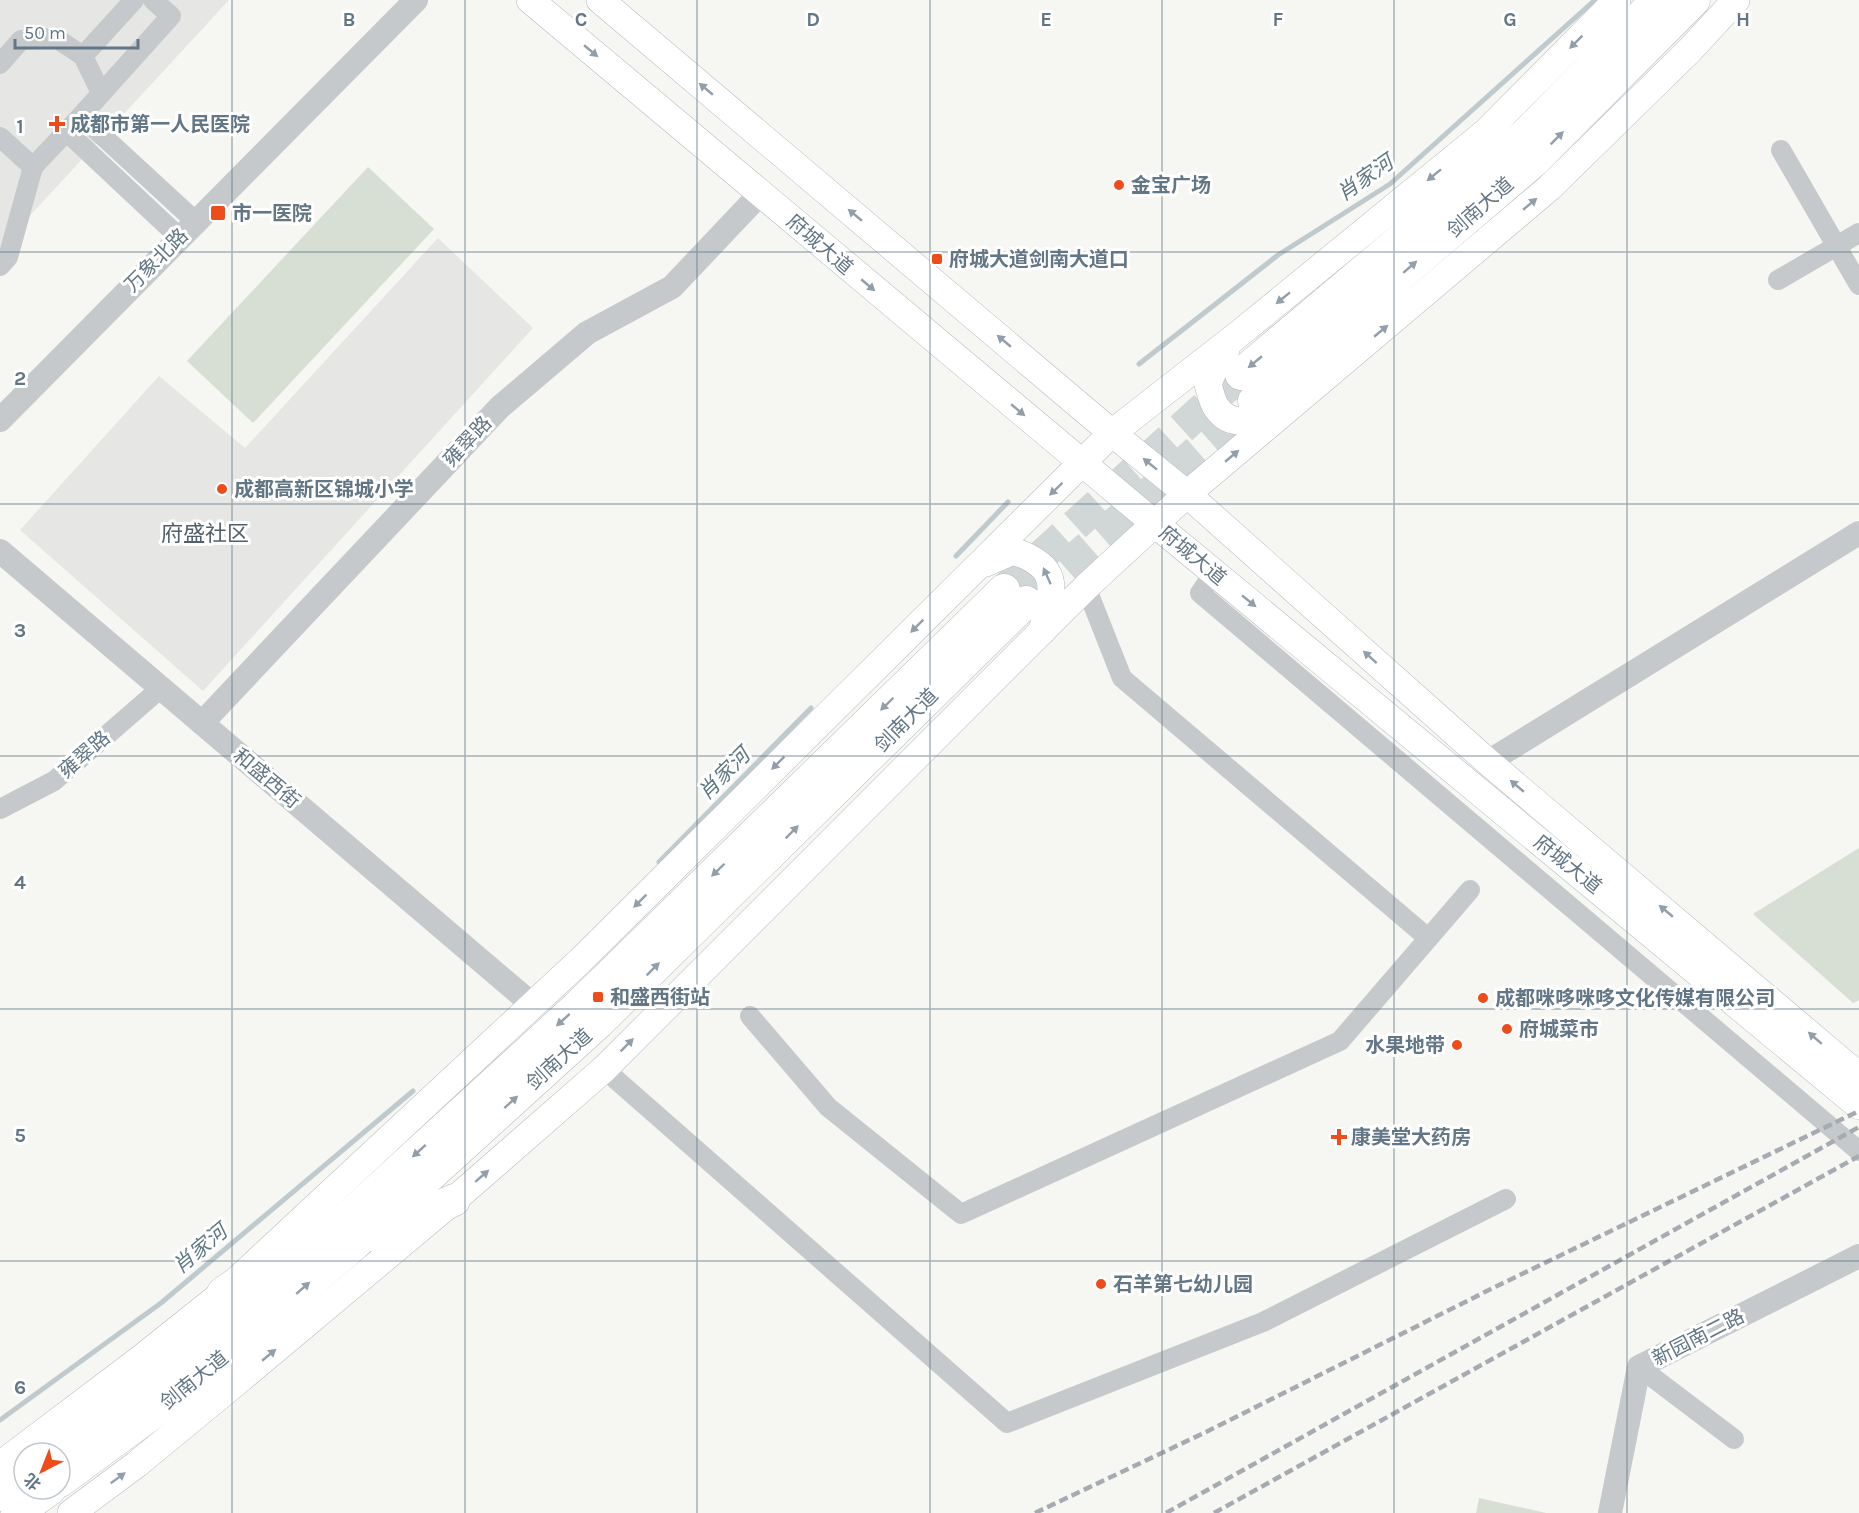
<svg xmlns="http://www.w3.org/2000/svg" width="1859" height="1513" font-family="Karla,'Noto Sans SC',sans-serif">
<style>
.built{fill:#e6e7e5}
.green{fill:#d7ded3}
.lines{fill:none;stroke-linecap:round;stroke-linejoin:round}
.stream{stroke:#bfcacf;stroke-width:5}
.trunk-tunnel{stroke:#d1d6d7;stroke-width:32;stroke-dasharray:32 16;stroke-linecap:butt}
.secondary-casing{stroke:#b5bbbf;stroke-width:28}
.trunk-casing{stroke:#b7bbbe;stroke-width:33}
.minor{stroke:#c5c9cc;stroke-width:20}
.tertiary{stroke:#c5c9cc;stroke-width:24}
.secondary{stroke:#fff;stroke-width:27}
.trunk{stroke:#fff;stroke-width:32}
.rail{stroke:#a5abb1;stroke-width:4.5;stroke-dasharray:9 4.5;stroke-linecap:butt}
.oneway{fill:#929faa}
.grid{fill:none;stroke:#637685;stroke-width:1.5;stroke-opacity:0.55}
.poi-dot{fill:#ed4c1b;stroke:#fff;stroke-width:2}
.labels{text-anchor:middle;stroke-width:6;stroke-linejoin:round;paint-order:stroke}
.poi-label{font-size:20px;font-weight:bold;fill:#637685;stroke:#fff;text-anchor:start}
.street-label{font-size:20px;fill:#637685;stroke:#fff}
.water-label{font-size:21px;font-style:italic;fill:#5f7882;stroke:#fff}
.quarter-label{font-size:22px;fill:#515f69;stroke:#fff}
.grid-label{font-size:20px;text-anchor:middle;font-weight:bold;fill:#637685;stroke:#fff;stroke-width:6;stroke-linejoin:round;paint-order:stroke}
</style>
<rect width="100%" height="100%" fill="#f6f6f2"/>
<g class="built">
<path d="M 0,0 L 229,0 L 0,248 Z"/>
<path d="M 438,238 L 533,328 L 203,691 L 20,530 L 159,376 L 245,448 Z"/>
</g>
<g class="green">
<path d="M 368,167 L 434,229 L 253,423 L 187,361 Z"/>
<path d="M 1859,848 L 1859,1000 L 1853,1003 L 1753,914 Z"/>
<path d="M 1479,1498 L 1546,1513 L 1476,1513 Z"/>
</g>
<g class="lines">
<g class="stream">
<path d="M 1139,364 L 1278,255 L 1390,184 L 1595,0"/>
<path d="M 956,556 L 1008,502"/>
<path d="M 659,862 L 811,708"/>
<path d="M 0,1420 L 161,1303 L 413,1091"/>
</g>
<g class="trunk-tunnel">
<path d="M 1004,590 L 1241,374"/>
<path d="M 1029,599 L 1253,402"/>
</g>
<defs>
<g id="secondary">
<path d="M 530,0 L 1154,523 L 1859,1106"/>
<path d="M 600,0 L 1112,433 L 1187,494 L 1488,762 L 1859,1076"/>
<path d="M 1226,350 L 1217,362 L 1208,384 C 1210,391 1212,401 1216,407 C 1232,431 1258,419 1278,410"/>
<path d="M 986,563 L 1013,551 C 1063,567 1053,590 1042,631"/>
<path d="M 0,1465 L 139,1360 L 223,1293 L 580,961 L 1112,433 L 1240,333 L 1486,132 L 1617,0"/>
<path d="M 71,1513 L 137,1464 L 239,1380 L 454,1200 L 604,1069 L 1086,587 L 1187,494 L 1549,188 L 1689,51 L 1736,0"/>
</g>
<g id="trunk">
<path d="M 1241,374 L 1526,134 L 1657,0"/>
<path d="M 1254,401 L 1536,159 L 1694,0"/>
<path d="M 377,1236 L 454,1200"/>
<path d="M 223,1293 L 272,1259"/>
<path d="M 57,1453 L 168,1372 L 353,1212 L 577,1007 L 1004,590"/>
<path d="M 60,1481 L 184,1390 L 347,1251 L 598,1023 L 1026,602"/>
<path d="M 0,1495 L 24,1477"/>
<path d="M 17,1513 L 50,1489"/>
</g>
</defs>
<use href="#secondary" class="secondary-casing"/>
<use href="#trunk" class="trunk-casing"/>
<g class="minor">
<path d="M 83,56 L 134,0"/>
<path d="M 0,64 L 21,40 L 56,38 L 83,56 L 101,93"/>
<path d="M 81,116 L 195,221"/>
<path d="M 67,132 L 179,237"/>
<path d="M 0,137 L 33,167"/>
<path d="M 1781,150 L 1859,285"/>
<path d="M 0,266 L 8,257 L 33,167 L 81,116 L 171,16 L 153,0"/>
<path d="M 1778,280 L 1859,233"/>
<path d="M 1214,573 L 1200,593 L 1859,1151"/>
<path d="M 1086,587 L 1122,678 L 1428,938"/>
<path d="M 0,809 L 54,781 L 161,688"/>
<path d="M 750,1016 L 828,1107 L 961,1214 L 1340,1041 L 1470,890"/>
<path d="M 604,1069 L 1007,1423 L 1263,1322 L 1506,1199"/>
<path d="M 1639,1367 L 1734,1439"/>
</g>
<g class="tertiary">
<path d="M 0,420 L 416,0"/>
<path d="M 0,551 L 533,1005"/>
<path d="M 202,723 L 500,407 L 587,333 L 672,287 L 761,193"/>
<path d="M 1488,762 L 1859,533"/>
<path d="M 1610,1513 L 1639,1367 L 1859,1256"/>
</g>
<use href="#secondary" class="secondary"/>
<use href="#trunk" class="trunk"/>
<g class="rail">
<path d="M 1035,1513 L 1206,1432 L 1495,1287 L 1859,1111"/>
<path d="M 1166,1513 L 1859,1127"/>
<path d="M 1214,1513 L 1859,1156"/>
</g>
</g>
<defs><path id="oneway-solid" d="M-6-.8H1V-3.2L6.5 0L1 3.2V.8H-6Z" transform="scale(1.5)"/></defs>
<g class="oneway">
<use href="#oneway-solid" transform="translate(1576 42) rotate(135)"/>
<use href="#oneway-solid" transform="translate(591 51) rotate(40)"/>
<use href="#oneway-solid" transform="translate(706 89) rotate(-140)"/>
<use href="#oneway-solid" transform="translate(1557 138) rotate(-45)"/>
<use href="#oneway-solid" transform="translate(1434 175) rotate(141)"/>
<use href="#oneway-solid" transform="translate(1530 204) rotate(-40)"/>
<use href="#oneway-solid" transform="translate(855 215) rotate(-140)"/>
<use href="#oneway-solid" transform="translate(1410 267) rotate(-41)"/>
<use href="#oneway-solid" transform="translate(868 285) rotate(40)"/>
<use href="#oneway-solid" transform="translate(1283 298) rotate(141)"/>
<use href="#oneway-solid" transform="translate(1381 331) rotate(-40)"/>
<use href="#oneway-solid" transform="translate(1004 341) rotate(-140)"/>
<use href="#oneway-solid" transform="translate(1255 362) rotate(140)"/>
<use href="#oneway-solid" transform="translate(1018 410) rotate(40)"/>
<use href="#oneway-solid" transform="translate(1232 456) rotate(-40)"/>
<use href="#oneway-solid" transform="translate(1150 464) rotate(-141)"/>
<use href="#oneway-solid" transform="translate(1056 489) rotate(136)"/>
<use href="#oneway-solid" transform="translate(1047 576) rotate(-114)"/>
<use href="#oneway-solid" transform="translate(1249 601) rotate(39)"/>
<use href="#oneway-solid" transform="translate(917 626) rotate(135)"/>
<use href="#oneway-solid" transform="translate(1370 657) rotate(-138)"/>
<use href="#oneway-solid" transform="translate(887 704) rotate(136)"/>
<use href="#oneway-solid" transform="translate(778 763) rotate(135)"/>
<use href="#oneway-solid" transform="translate(1517 786) rotate(-140)"/>
<use href="#oneway-solid" transform="translate(792 832) rotate(-45)"/>
<use href="#oneway-solid" transform="translate(718 870) rotate(136)"/>
<use href="#oneway-solid" transform="translate(640 901) rotate(135)"/>
<use href="#oneway-solid" transform="translate(1666 911) rotate(-140)"/>
<use href="#oneway-solid" transform="translate(653 969) rotate(-45)"/>
<use href="#oneway-solid" transform="translate(563 1020) rotate(138)"/>
<use href="#oneway-solid" transform="translate(1815 1038) rotate(-139)"/>
<use href="#oneway-solid" transform="translate(627 1045) rotate(-45)"/>
<use href="#oneway-solid" transform="translate(511 1102) rotate(-42)"/>
<use href="#oneway-solid" transform="translate(419 1151) rotate(138)"/>
<use href="#oneway-solid" transform="translate(482 1176) rotate(-41)"/>
<use href="#oneway-solid" transform="translate(303 1288) rotate(-41)"/>
<use href="#oneway-solid" transform="translate(269 1355) rotate(-40)"/>
<use href="#oneway-solid" transform="translate(118 1478) rotate(-36)"/>
</g>
<path class="grid" d="M 232,0 L 232,1513M 465,0 L 465,1513M 697,0 L 697,1513M 930,0 L 930,1513M 1162,0 L 1162,1513M 1394,0 L 1394,1513M 1627,0 L 1627,1513M 0,252 L 1859,252M 0,504 L 1859,504M 0,756 L 1859,756M 0,1009 L 1859,1009M 0,1261 L 1859,1261"/>
<g class="poi-dot">
<path d="M54 115h6v6h6v6h-6v6h-6v-6h-6v-6h6z"/>
<circle cx="1119" cy="185" r="6"/>
<rect x="210" y="205" width="16" height="16" rx="3"/>
<rect x="931" y="253" width="12" height="12" rx="3"/>
<circle cx="222" cy="489" r="6"/>
<rect x="592" y="991" width="12" height="12" rx="3"/>
<circle cx="1483" cy="998" r="6"/>
<circle cx="1507" cy="1029" r="6"/>
<circle cx="1457" cy="1045" r="6"/>
<path d="M1336 1128h6v6h6v6h-6v6h-6v-6h-6v-6h6z"/>
<circle cx="1101" cy="1284" r="6"/>
</g>
<g class="labels">
<g class="poi-label">
<text x="70" y="131">成都市第一人民医院</text>
<text x="1131" y="192">金宝广场</text>
<text x="232" y="220">市一医院</text>
<text x="949" y="266">府城大道剑南大道口</text>
<text x="234" y="496">成都高新区锦城小学</text>
<text x="610" y="1004">和盛西街站</text>
<text x="1495" y="1005">成都咪哆咪哆文化传媒有限公司</text>
<text x="1519" y="1036">府城菜市</text>
<text x="1445" y="1052" text-anchor="end">水果地带</text>
<text x="1351" y="1144">康美堂大药房</text>
<text x="1113" y="1291">石羊第七幼儿园</text>
</g>
<g class="street-label">
<text transform="translate(1480 207) rotate(-41)" y="7">剑南大道</text>
<text transform="translate(820 244) rotate(41)" y="7">府城大道</text>
<text transform="translate(156 260) rotate(-45)" y="7">万象北路</text>
<text transform="translate(467 441) rotate(-47)" y="7">雍翠路</text>
<text transform="translate(1193 555) rotate(40)" y="7">府城大道</text>
<text transform="translate(906 720) rotate(-45)" y="7">剑南大道</text>
<text transform="translate(84 754) rotate(-41)" y="7">雍翠路</text>
<text transform="translate(267 778) rotate(40)" y="7">和盛西街</text>
<text transform="translate(1568 864) rotate(39)" y="7">府城大道</text>
<text transform="translate(559 1059) rotate(-42)" y="7">剑南大道</text>
<text transform="translate(1698 1337) rotate(-27)" y="7">新园南二路</text>
<text transform="translate(194 1380) rotate(-39)" y="7">剑南大道</text>
</g>
<g class="water-label">
<text transform="translate(1365 178) rotate(-35)" y="7">肖家河</text>
<text transform="translate(724 774) rotate(-45)" y="7">肖家河</text>
<text transform="translate(200 1249) rotate(-40)" y="7">肖家河</text>
</g>
<g class="quarter-label">
<text x="205" y="541">府盛社区</text>
</g>
</g>
<g class="grid-label">
<text x="349" y="26">B</text>
<text x="581" y="26">C</text>
<text x="813" y="26">D</text>
<text x="1046" y="26">E</text>
<text x="1278" y="26">F</text>
<text x="1510" y="26">G</text>
<text x="1743" y="26">H</text>
<text x="20" y="133">1</text>
<text x="20" y="385">2</text>
<text x="20" y="637">3</text>
<text x="20" y="889">4</text>
<text x="20" y="1142">5</text>
<text x="20" y="1394">6</text>
</g>
<g transform="translate(42 1471) rotate(222)"><circle r="28" fill="#ffffff" stroke="#c1c8ce" stroke-width="1.5"/>
<path d="M0-4.5L10 22L0 15L-10 22Z" fill="#ed4c1b"/>
<text y="-9" font-size="16" font-weight="bold" text-anchor="middle" fill="#637685">北</text>
</g>
<path d="M15 39v9h123v-9" fill="none" stroke="#637685" stroke-width="3"/>
<text x="24" y="39" font-size="18" fill="#637685" stroke="#ffffff" stroke-width="4.5" paint-order="stroke">50 m</text>
</svg>
